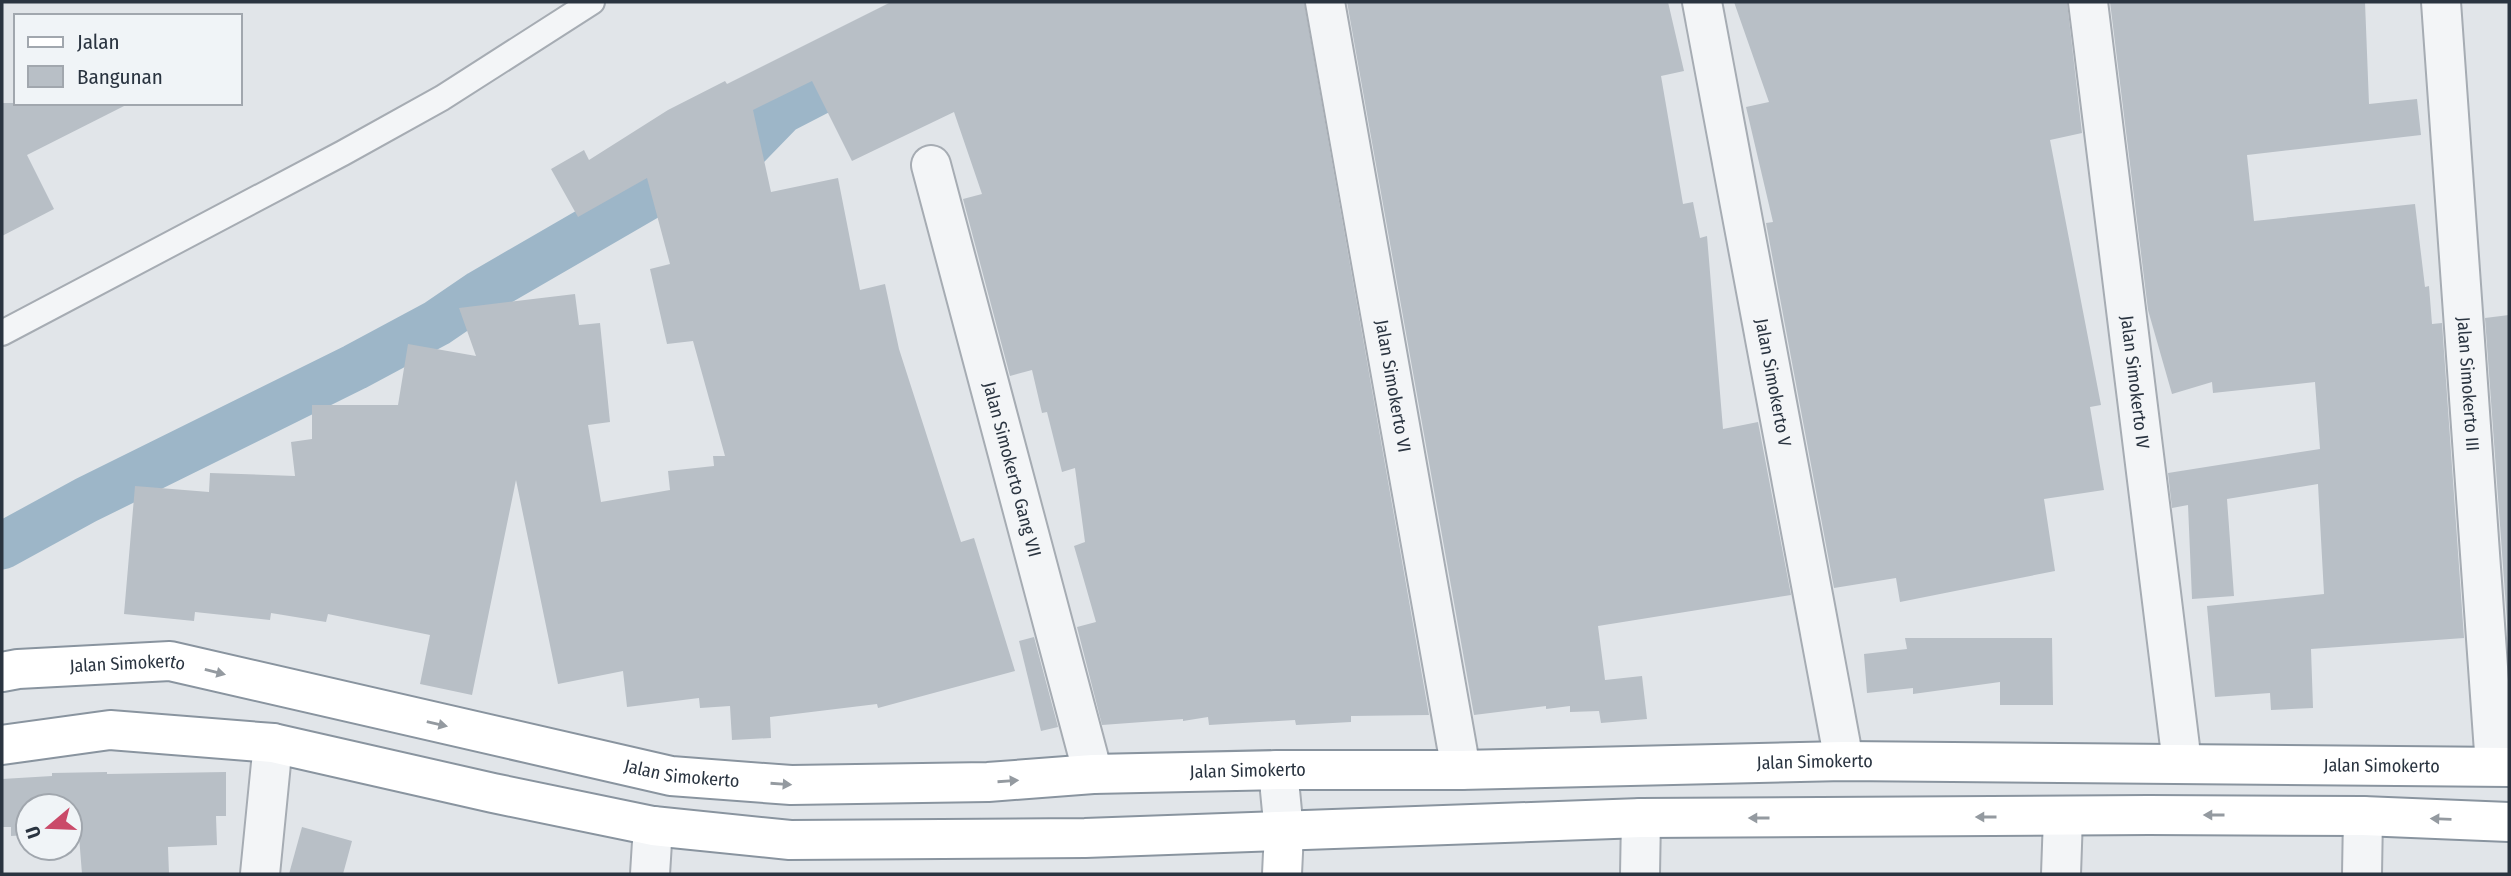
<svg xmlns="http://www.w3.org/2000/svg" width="2511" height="876" font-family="'Fira Sans Condensed',sans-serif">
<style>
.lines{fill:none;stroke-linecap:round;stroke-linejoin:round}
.canal{stroke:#9db6c8;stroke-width:47}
.building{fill:#b8bfc6}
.lane-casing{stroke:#a6acb3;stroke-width:28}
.street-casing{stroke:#a6acb3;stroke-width:42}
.secondary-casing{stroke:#a6acb3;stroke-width:42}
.highway-casing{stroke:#89949f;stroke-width:42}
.lane{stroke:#f3f5f7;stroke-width:24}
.street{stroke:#f3f5f7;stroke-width:38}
.secondary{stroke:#fff;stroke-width:38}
.highway{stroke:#fff;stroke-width:38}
.oneway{fill:#949aa0}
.labels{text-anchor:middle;stroke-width:6;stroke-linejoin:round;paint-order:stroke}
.street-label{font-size:18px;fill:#2a3440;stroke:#f0f4f7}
</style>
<rect width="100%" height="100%" fill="#e1e5e9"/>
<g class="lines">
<path class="canal" d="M 2,546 L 86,500 L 355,367 L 437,323 L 481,293 L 652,194 L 748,145 L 782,110 L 873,63"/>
</g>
<g class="building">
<path d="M 891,2 L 1304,2 L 1429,715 L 1351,716 L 1351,722 L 1296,725 L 1295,720 L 1209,725 L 1208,717 L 1183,721 L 1183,719 L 1102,725 L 1077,627 L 1096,622 L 1074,546 L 1085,542 L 1075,468 L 1062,472 L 1047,412 L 1042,413 L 1032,370 L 1010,376 L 963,199 L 982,194 L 954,112 L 852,161 L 812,81 L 753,110 L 771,192 L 838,178 L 860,290 L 885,284 L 899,349 L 961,542 L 974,538 L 1015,671 L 878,708 L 877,704 L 770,717 L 771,738 L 732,740 L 730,706 L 700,708 L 699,698 L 627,707 L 623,671 L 558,684 L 516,480 L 472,695 L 420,684 L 430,635 L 328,614 L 326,622 L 271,613 L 270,620 L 195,612 L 194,621 L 124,614 L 135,486 L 209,492 L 210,473 L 295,476 L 291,442 L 312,439 L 312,405 L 398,405 L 408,344 L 476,356 L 459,308 L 575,294 L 579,325 L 600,323 L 610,422 L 588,425 L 601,502 L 670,490 L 668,471 L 714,466 L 713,456 L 725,456 L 693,341 L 667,344 L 650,269 L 670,264 L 647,178 L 578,217 L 551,169 L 584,150 L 589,160 L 668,110 L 725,81 L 727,84 Z"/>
<path d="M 1347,2 L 1668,2 L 1684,71 L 1661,76 L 1683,204 L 1693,202 L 1700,238 L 1707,236 L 1723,429 L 1758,422 L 1791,595 L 1598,626 L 1605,680 L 1642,676 L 1647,719 L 1601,723 L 1599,711 L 1570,712 L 1570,706 L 1546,709 L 1546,706 L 1474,715 Z"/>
<path d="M 1734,2 L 2067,2 L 2082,133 L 2050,140 L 2101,405 L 2090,407 L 2104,490 L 2044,499 L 2055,571 L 1900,602 L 1896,578 L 1834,588 L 1766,223 L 1773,222 L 1746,107 L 1769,102 Z"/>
<path d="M 2110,2 L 2365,2 L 2369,104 L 2417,99 L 2421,135 L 2247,155 L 2254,221 L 2415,204 L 2425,287 L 2429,286 L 2432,324 L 2442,323 L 2464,638 L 2311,649 L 2313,708 L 2271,710 L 2270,693 L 2215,697 L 2207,606 L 2324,594 L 2318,484 L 2227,499 L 2234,596 L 2192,599 L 2188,505 L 2172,508 L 2168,473 L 2320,449 L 2315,382 L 2213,393 L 2212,382 L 2172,394 L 2148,310 Z"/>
<path d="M 2,103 L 130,103 L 27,155 L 54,209 L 2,236 Z"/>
<path d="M 2509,315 L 2509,635 L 2508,635 L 2485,318 Z"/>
<path d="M 1034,637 L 1058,727 L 1041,731 L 1019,641 Z"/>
<path d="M 1905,638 L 2052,638 L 2053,705 L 2000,705 L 2000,682 L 1913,694 L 1913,688 L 1867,693 L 1864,654 L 1907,649 Z"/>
<path d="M 107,772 L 107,774 L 226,772 L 226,816 L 216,816 L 217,845 L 168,847 L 169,874 L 82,874 L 79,836 L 70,836 L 70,806 L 28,806 L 28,835 L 11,836 L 11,827 L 2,827 L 2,779 L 52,776 L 52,773 Z"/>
<path d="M 302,827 L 352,841 L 343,874 L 289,874 Z"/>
</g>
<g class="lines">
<defs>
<path id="lane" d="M 2,333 L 343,153 L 442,98 L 592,2"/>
<g id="street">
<path id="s1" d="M 1325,2 L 1461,770"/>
<path id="s2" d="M 1702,2 L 1844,761"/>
<path id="s3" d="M 2088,2 L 2182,763"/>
<path id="s4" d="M 2441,2 L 2495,766"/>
<path id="s5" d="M 931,165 L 1093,774"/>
<path d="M 1278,770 L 1284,832"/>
<path d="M 260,874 L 273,743"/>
<path d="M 650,874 L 653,826"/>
<path d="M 1640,874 L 1641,818"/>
<path d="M 2061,874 L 2063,817"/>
<path d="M 2362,874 L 2363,816"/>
</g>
<path id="secondary" d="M 1282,874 L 1284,832"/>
<g id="highway">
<path id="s6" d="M 2,672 L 18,669 L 170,661 L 671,776 L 791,785 L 988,782 L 1093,774 L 1278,770 L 1461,770 L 1844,761 L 2509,767"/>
<path d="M 2,745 L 110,730 L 273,743 L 493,793 L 653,826 L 790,840 L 1085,838 L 1641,818 L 2149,815 L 2363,816 L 2509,822"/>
</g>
</defs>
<use href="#lane" class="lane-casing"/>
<use href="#street" class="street-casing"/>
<use href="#secondary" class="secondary-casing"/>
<use href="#highway" class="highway-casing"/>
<use href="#lane" class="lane"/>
<use href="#street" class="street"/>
<use href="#secondary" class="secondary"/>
<use href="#highway" class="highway"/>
</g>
<defs><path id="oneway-solid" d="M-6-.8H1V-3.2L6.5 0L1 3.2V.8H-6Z" transform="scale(1.75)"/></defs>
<g class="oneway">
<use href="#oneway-solid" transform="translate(215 672) rotate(14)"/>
<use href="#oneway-solid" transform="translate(437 724) rotate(13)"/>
<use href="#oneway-solid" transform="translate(1008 781) rotate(-4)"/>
<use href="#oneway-solid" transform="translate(781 784) rotate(4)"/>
<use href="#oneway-solid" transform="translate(2214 815) rotate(-180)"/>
<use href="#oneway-solid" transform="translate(1986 817) rotate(180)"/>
<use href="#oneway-solid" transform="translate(1759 818) rotate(180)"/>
<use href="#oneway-solid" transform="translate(2441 819) rotate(-178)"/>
</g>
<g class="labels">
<g class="street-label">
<text dy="6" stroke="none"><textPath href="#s2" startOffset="387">Jalan Simokerto V</textPath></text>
<text dy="6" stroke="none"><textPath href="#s3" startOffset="383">Jalan Simokerto IV</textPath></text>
<text dy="6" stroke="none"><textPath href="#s4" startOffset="383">Jalan Simokerto III</textPath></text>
<text dy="6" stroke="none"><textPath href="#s1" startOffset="390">Jalan Simokerto VI</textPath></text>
<text dy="6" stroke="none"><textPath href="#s5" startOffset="315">Jalan Simokerto Gang VII</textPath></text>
<text dy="6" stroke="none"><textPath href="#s6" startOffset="126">Jalan Simokerto</textPath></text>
<text dy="6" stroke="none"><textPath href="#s6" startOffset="1827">Jalan Simokerto</textPath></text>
<text dy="6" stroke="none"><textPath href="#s6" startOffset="2394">Jalan Simokerto</textPath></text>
<text dy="6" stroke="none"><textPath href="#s6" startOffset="1260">Jalan Simokerto</textPath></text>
<text dy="6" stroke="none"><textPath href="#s6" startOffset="693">Jalan Simokerto</textPath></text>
</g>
</g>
<rect width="2511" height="876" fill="none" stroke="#2a3440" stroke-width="7"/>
<rect x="14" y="14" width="228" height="91" fill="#f0f4f7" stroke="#a1a7ae" stroke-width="2"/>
<rect x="28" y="37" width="35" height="10" fill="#ffffff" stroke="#a1a7ae" stroke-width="2"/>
<text x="77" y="49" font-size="21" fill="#2a3440">Jalan</text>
<rect x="28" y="66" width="35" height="21" fill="#b8bfc6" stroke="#a1a7ae" stroke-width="2"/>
<text x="77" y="84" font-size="21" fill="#2a3440">Bangunan</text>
<g transform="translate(49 827) rotate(251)"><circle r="33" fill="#f0f4f7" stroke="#a1a7ae" stroke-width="2"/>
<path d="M0-5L12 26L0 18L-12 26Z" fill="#ca4a69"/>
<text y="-10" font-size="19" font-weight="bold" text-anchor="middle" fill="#2a3440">U</text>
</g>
</svg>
